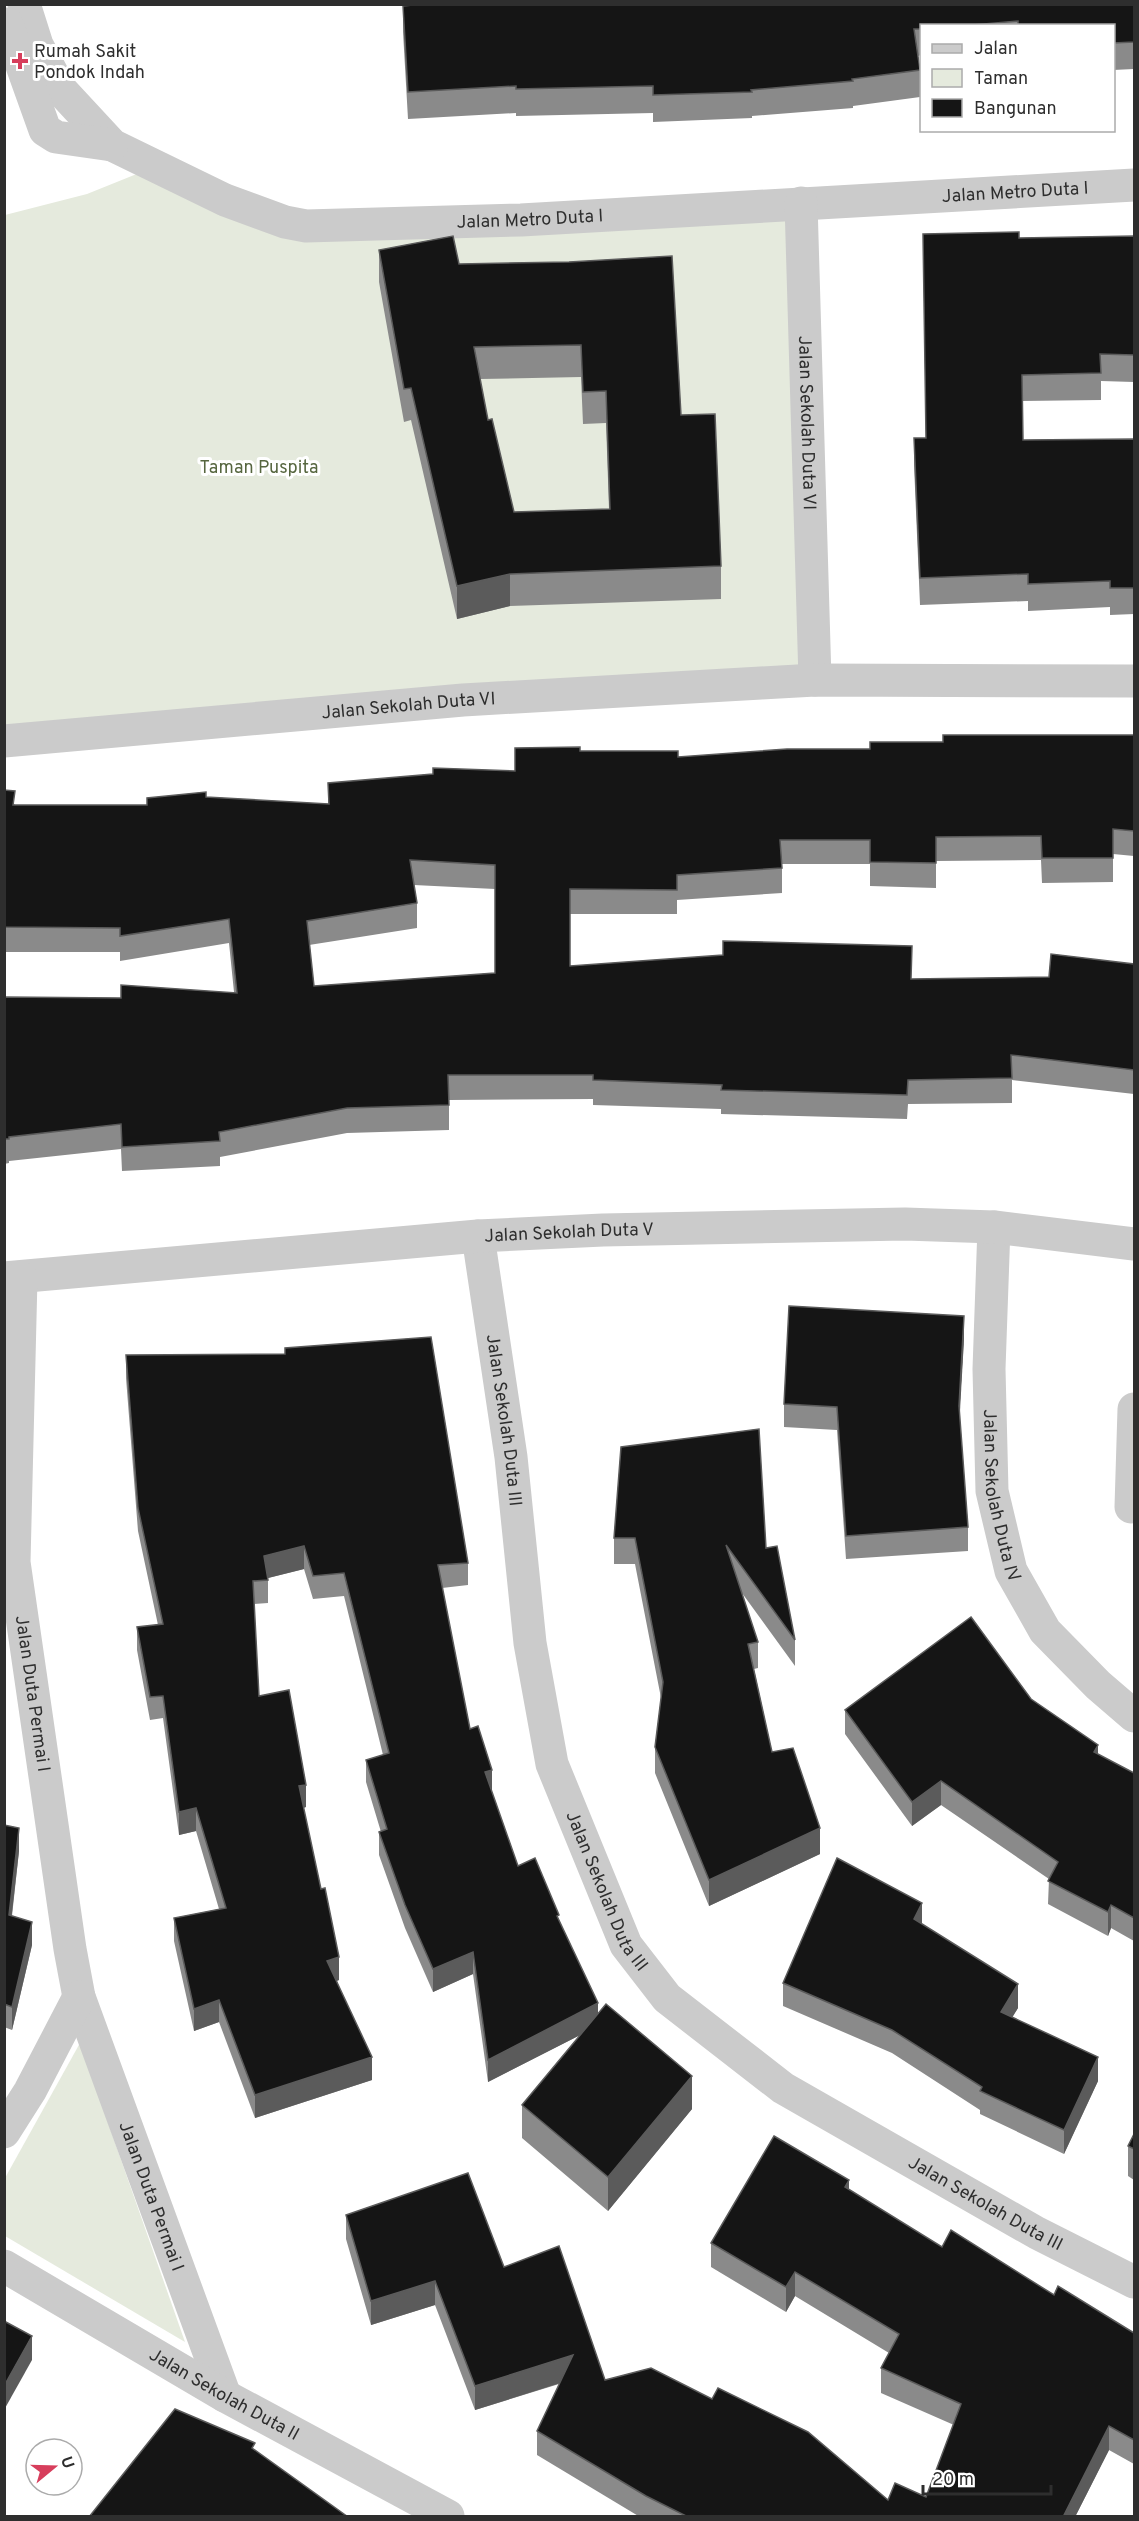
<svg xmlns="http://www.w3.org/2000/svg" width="1139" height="2521" font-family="Overpass,sans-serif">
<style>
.green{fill:#e5eadd}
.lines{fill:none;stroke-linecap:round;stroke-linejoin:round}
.minor{stroke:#cbcbcb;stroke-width:33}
.wall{fill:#8a8a8a;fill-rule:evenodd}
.shaded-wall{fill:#5b5b5b}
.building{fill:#151515;stroke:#5b5b5b;stroke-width:1.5;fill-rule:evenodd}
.poi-dot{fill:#d73e5c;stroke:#fff;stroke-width:2}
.labels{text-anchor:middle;stroke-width:6;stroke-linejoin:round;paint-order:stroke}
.poi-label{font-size:18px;fill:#2e2e2e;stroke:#fff;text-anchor:start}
.street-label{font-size:18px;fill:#2e2e2e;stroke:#fff}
.park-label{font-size:18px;fill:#56663f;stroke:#fff}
</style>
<rect width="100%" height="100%" fill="#fff"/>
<g class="green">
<path d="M 159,165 L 285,215 L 810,195 L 822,686 L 5,738 L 5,215 L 87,194 Z"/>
<path d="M 80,2043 L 185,2342 L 5,2236 L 5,2178 Z"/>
</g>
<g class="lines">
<g class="minor">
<path id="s1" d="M 24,4 L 37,45 L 61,90 L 112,145 L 225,200 L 285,222 L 306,226 L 521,220 L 1134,185"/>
<path d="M 7,24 L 45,130 L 56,137 L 112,145"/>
<path id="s2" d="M 801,203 L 815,680"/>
<path id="s3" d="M 4,741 L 463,700 L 761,683 L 815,680 L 1134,681"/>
<path id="s4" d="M 994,1227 L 989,1369 L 992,1491 L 1011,1571 L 1045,1631 L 1098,1685 L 1134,1716"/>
<path id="s5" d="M 478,1236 L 511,1457 L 530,1643 L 552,1764 L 626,1945 L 667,1998 L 783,2088 L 1037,2233 L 1134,2282"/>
<path id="s6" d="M 4,1278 L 478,1236 L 603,1230 L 905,1224 L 994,1227 L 1134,1244"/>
<path id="s7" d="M 21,1278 L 14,1562 L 70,1949 L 79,1997 L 225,2396"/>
<path d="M 1131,1507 L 1134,1409"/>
<path d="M 4,2132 L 30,2091 L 79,1997"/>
<path id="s8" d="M 4,2266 L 225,2396 L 448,2516"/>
</g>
</g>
<g class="wall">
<path d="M 1134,4 L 1134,69 L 1113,70 L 1113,26 L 921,26 L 921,55 L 918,56 L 920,70 L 920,97 L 853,106 L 853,108 L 752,116 L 752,118 L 653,122 L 653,113 L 516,116 L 516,113 L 408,119 L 403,32 L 403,6 Z"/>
<path d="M 923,234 L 1019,238 L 1134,236 L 1134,382 L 1101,381 L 1101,400 L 1022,401 L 1023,440 L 1134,439 L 1134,614 L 1110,615 L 1110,607 L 1028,611 L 1028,601 L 920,605 L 914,465 L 914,438 L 926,438 Z"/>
<path d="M 379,250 L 459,264 L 569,262 L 681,415 L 721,566 L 721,599 L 510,606 L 457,619 L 411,420 L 404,422 L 379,282 ZM 581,377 L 583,424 L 606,423 L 609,509 L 514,512 L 488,420 L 480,379 Z"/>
<path d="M 1134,735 L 1134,856 L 1113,854 L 1113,882 L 1042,883 L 1041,860 L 936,861 L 936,888 L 870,886 L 870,864 L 782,864 L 782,893 L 677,900 L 677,914 L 570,914 L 570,966 L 911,979 L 1049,977 L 1134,964 L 1134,1094 L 1012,1080 L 1012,1103 L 908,1104 L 907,1119 L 721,1114 L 721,1109 L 593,1105 L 593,1099 L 449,1100 L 449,1130 L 347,1133 L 220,1157 L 220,1166 L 122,1171 L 121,1149 L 9,1161 L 9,1163 L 4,1164 L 4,997 L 121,998 L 234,992 L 229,943 L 120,961 L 120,952 L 4,952 L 4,790 L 15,805 L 147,805 L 206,797 L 328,804 L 328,783 L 515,771 L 515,748 L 580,751 L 678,757 L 870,749 L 943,742 ZM 414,885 L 495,889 L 495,973 L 314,986 L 309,945 L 417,928 L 417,903 Z"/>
<path d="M 964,1339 L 959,1416 L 968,1527 L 968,1551 L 846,1559 L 837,1430 L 784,1427 L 784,1404 Z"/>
<path d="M 126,1355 L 468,1563 L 468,1585 L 442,1588 L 470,1729 L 518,1866 L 559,1921 L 598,2013 L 692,2109 L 608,2211 L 522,2138 L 522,2105 L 580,2035 L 488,2082 L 473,1974 L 433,1992 L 405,1928 L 379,1855 L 379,1832 L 381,1832 L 366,1782 L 366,1760 L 383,1755 L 344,1596 L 313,1599 L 304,1569 L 268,1578 L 268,1603 L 254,1604 L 259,1696 L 306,1807 L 303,1808 L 339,1980 L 337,1981 L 372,2080 L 255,2118 L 219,2022 L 194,2031 L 174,1941 L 174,1918 L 219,1909 L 196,1831 L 179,1835 L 163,1718 L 150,1720 L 137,1650 L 137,1627 L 158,1625 L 138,1531 L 126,1378 Z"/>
<path d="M 621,1447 L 766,1548 L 795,1640 L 795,1666 L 742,1593 L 758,1642 L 758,1668 L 754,1669 L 772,1752 L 820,1854 L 709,1906 L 655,1773 L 655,1747 L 661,1698 L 635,1564 L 614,1564 L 614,1538 Z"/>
<path d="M 1031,1699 L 1098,1754 L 1134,1773 L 1134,1941 L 1111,1928 L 1108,1936 L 1048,1904 L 1049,1879 L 941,1805 L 912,1826 L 845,1734 L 845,1710 Z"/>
<path d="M 4,1825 L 19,1851 L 12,1916 L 32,1945 L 12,2030 L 4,2027 Z"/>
<path d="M 922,1924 L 1018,2008 L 1012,2017 L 1098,2081 L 1064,2154 L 980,2114 L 980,2110 L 892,2053 L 783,2006 L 783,1983 Z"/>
<path d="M 1134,2134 L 1134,2180 L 1128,2176 L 1128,2146 Z"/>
<path d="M 849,2190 L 942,2247 L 1054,2295 L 1134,2333 L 1134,2464 L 1109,2450 L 1075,2517 L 640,2517 L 537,2455 L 537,2431 L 559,2384 L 475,2410 L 435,2305 L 371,2325 L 346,2239 L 346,2215 L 504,2267 L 605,2380 L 888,2500 L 926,2497 L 954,2425 L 881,2393 L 881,2368 L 889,2353 L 795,2296 L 786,2312 L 711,2267 L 711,2243 Z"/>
</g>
<g class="shaded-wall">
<path d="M 510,574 L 510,606 L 457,619 L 457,586 Z"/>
<path d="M 964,1316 L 964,1339 L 959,1429 L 959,1406 Z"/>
<path d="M 304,1546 L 304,1569 L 264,1579 L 264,1556 Z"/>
<path d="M 1098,1745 L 1098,1769 L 1094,1752 Z"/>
<path d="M 492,1770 L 492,1793 L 485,1772 Z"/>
<path d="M 941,1781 L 941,1805 L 912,1826 L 912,1802 Z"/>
<path d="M 306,1785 L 306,1807 L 299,1809 L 299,1786 Z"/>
<path d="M 196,1808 L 196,1831 L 179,1835 L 179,1812 Z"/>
<path d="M 19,1828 L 19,1851 L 9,1939 L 9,1915 Z"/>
<path d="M 820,1828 L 820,1854 L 709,1906 L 709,1880 Z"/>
<path d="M 922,1903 L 922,1927 L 914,1919 Z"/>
<path d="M 1111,1905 L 1111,1928 L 1108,1936 L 1108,1912 Z"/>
<path d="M 32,1922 L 32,1945 L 12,2030 L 12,2007 Z"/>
<path d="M 473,1952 L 473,1974 L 433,1992 L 433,1969 Z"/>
<path d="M 339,1957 L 339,1980 L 327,1984 L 327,1961 Z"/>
<path d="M 1018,1984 L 1018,2008 L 1001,2036 L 1001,2012 Z"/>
<path d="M 219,2000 L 219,2022 L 194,2031 L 194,2009 Z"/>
<path d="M 598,2003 L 598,2026 L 488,2082 L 488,2060 Z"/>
<path d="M 372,2057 L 372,2080 L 255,2118 L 255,2095 Z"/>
<path d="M 1098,2057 L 1098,2081 L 1064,2154 L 1064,2130 Z"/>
<path d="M 692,2076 L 692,2109 L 608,2211 L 608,2177 Z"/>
<path d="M 849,2180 L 849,2204 L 845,2187 Z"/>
<path d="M 795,2272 L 795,2296 L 786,2312 L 786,2287 Z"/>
<path d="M 435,2281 L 435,2305 L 371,2325 L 371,2301 Z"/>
<path d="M 32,2336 L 32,2360 L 4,2410 L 4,2386 Z"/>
<path d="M 573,2355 L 573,2379 L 475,2410 L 475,2386 Z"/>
<path d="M 1109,2426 L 1109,2450 L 1075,2517 L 1063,2517 Z"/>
</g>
<g class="building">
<path d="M 423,4 L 1134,4 L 1134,42 L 1113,43 L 1113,26 L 1018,26 L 1018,21 L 961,26 L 921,26 L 921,29 L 914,29 L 920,70 L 852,79 L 853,81 L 751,90 L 752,92 L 653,95 L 653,86 L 516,89 L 516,86 L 408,92 L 403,6 Z"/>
<path d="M 1019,232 L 1019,238 L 1134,236 L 1134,355 L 1100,354 L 1101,373 L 1022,375 L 1023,440 L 1134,439 L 1134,588 L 1110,588 L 1110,581 L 1028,584 L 1028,574 L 920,578 L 914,438 L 926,438 L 923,234 Z"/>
<path d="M 453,236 L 459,264 L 569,262 L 672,256 L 681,415 L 715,414 L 721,566 L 510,574 L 457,586 L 411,388 L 404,389 L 379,250 ZM 581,345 L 583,392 L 606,391 L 610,509 L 514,512 L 492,419 L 488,420 L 474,347 Z"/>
<path d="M 943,735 L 1134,735 L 1134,831 L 1113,829 L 1113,858 L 1042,858 L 1041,836 L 936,837 L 936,863 L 870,862 L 870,840 L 780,840 L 782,868 L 677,875 L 677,890 L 570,889 L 570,966 L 723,955 L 723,941 L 912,946 L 911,979 L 1049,977 L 1051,954 L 1134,964 L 1134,1070 L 1011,1055 L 1012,1078 L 908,1080 L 907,1095 L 721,1090 L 722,1085 L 593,1080 L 593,1075 L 448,1075 L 449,1105 L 347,1108 L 219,1132 L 220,1141 L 122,1147 L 121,1124 L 9,1137 L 9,1139 L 4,1139 L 4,997 L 121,998 L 121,985 L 237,993 L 229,919 L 120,936 L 120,928 L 4,927 L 4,790 L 15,791 L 13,805 L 147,805 L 147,798 L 206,792 L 206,797 L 329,804 L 328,783 L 433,774 L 433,768 L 515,771 L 515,748 L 580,747 L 580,751 L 678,751 L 678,757 L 787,749 L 870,749 L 870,742 L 943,742 ZM 410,860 L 495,865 L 495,973 L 314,986 L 307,921 L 417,903 Z"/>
<path d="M 789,1306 L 964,1316 L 959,1406 L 968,1527 L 846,1536 L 837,1407 L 784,1404 Z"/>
<path d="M 431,1337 L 468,1563 L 438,1565 L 470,1729 L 478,1726 L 492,1770 L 485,1772 L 518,1866 L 535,1858 L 559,1915 L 557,1916 L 598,2003 L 488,2060 L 473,1952 L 433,1969 L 405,1905 L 379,1832 L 387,1829 L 366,1760 L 389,1753 L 344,1573 L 313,1576 L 304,1546 L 264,1556 L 268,1580 L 253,1581 L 259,1696 L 289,1690 L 306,1785 L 299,1786 L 321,1889 L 325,1888 L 339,1957 L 327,1961 L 372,2057 L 255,2095 L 219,2000 L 194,2009 L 174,1918 L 226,1908 L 196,1808 L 179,1812 L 163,1696 L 150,1697 L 137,1627 L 163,1624 L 138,1508 L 126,1355 L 285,1354 L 285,1348 Z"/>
<path d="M 759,1429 L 766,1548 L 777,1546 L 795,1640 L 726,1545 L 758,1642 L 748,1644 L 772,1752 L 793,1748 L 820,1828 L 709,1880 L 655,1747 L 663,1682 L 635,1538 L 614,1538 L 621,1447 Z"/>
<path d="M 971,1617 L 1031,1699 L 1098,1745 L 1094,1752 L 1134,1773 L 1134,1918 L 1111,1905 L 1108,1912 L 1048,1881 L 1058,1862 L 941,1781 L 912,1802 L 845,1710 Z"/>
<path d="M 4,1825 L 19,1828 L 9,1915 L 32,1922 L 12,2007 L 4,2004 Z"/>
<path d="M 837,1858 L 922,1903 L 914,1919 L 1018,1984 L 1001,2012 L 1098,2057 L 1064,2130 L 980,2091 L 982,2087 L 892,2030 L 783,1983 Z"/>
<path d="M 606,2004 L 692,2076 L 608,2177 L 522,2105 Z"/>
<path d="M 1134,2134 L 1134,2149 L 1128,2146 Z"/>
<path d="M 774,2136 L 849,2180 L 845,2187 L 942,2247 L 951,2230 L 1054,2295 L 1058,2286 L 1134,2333 L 1134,2440 L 1109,2426 L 1063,2517 L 688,2517 L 646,2496 L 537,2431 L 573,2355 L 475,2386 L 435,2281 L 371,2301 L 346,2215 L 468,2173 L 504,2267 L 559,2246 L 605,2380 L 651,2368 L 712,2399 L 718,2388 L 808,2432 L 888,2500 L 895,2483 L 926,2497 L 961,2404 L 881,2368 L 899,2334 L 795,2272 L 786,2287 L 711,2243 Z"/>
<path d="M 4,2321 L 32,2336 L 4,2386 Z"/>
<path d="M 175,2409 L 255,2443 L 252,2448 L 348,2517 L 89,2517 Z"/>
</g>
<path class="poi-dot" d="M17 52h6v6h6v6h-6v6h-6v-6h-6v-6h6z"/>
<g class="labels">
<g class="poi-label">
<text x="34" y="57">Rumah Sakit<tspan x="34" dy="21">Pondok Indah</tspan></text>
</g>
<g class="street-label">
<text dy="6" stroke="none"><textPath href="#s1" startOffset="1090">Jalan Metro Duta I</textPath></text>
<text dy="6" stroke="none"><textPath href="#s1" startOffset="604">Jalan Metro Duta I</textPath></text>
<text dy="6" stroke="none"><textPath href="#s2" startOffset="220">Jalan Sekolah Duta VI</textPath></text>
<text dy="6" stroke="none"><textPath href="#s3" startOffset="406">Jalan Sekolah Duta VI</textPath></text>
<text dy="6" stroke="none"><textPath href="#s6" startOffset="567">Jalan Sekolah Duta V</textPath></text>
<text dy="6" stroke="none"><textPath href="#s5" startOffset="186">Jalan Sekolah Duta III</textPath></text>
<text dy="6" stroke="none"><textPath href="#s4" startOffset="270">Jalan Sekolah Duta IV</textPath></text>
<text dy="6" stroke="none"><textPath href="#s7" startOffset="417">Jalan Duta Permai I</textPath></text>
<text dy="6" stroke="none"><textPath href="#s5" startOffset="672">Jalan Sekolah Duta III</textPath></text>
<text dy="6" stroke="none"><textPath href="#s7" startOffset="936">Jalan Duta Permai I</textPath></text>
<text dy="6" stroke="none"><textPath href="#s5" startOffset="1176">Jalan Sekolah Duta III</textPath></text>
<text dy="6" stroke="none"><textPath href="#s8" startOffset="255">Jalan Sekolah Duta II</textPath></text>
</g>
<g class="park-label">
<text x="259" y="473">Taman Puspita</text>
</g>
</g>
<rect width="1139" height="2521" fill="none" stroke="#2e2e2e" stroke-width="12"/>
<rect x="920" y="24" width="195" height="108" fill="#ffffff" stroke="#ababab" stroke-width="1.5"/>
<rect x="932" y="44" width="30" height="9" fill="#cbcbcb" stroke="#ababab" stroke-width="1.5"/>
<text x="974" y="54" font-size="18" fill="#2e2e2e">Jalan</text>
<rect x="932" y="69" width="30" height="18" fill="#e5eadd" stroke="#ababab" stroke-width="1.5"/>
<text x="974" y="84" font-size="18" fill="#2e2e2e">Taman</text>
<rect x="932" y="99" width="30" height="18" fill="#151515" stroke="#ababab" stroke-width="1.5"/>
<text x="974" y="114" font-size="18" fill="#2e2e2e">Bangunan</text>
<g transform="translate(54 2467) rotate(71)"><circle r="28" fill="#ffffff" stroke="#ababab" stroke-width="1.5"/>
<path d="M0-4.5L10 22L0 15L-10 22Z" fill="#d73e5c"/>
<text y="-9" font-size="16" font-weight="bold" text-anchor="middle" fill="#2e2e2e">U</text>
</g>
<path d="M923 2485v9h128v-9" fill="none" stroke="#2e2e2e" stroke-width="3"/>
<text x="932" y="2485" font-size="18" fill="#2e2e2e" stroke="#ffffff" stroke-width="4.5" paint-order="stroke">20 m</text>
</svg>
